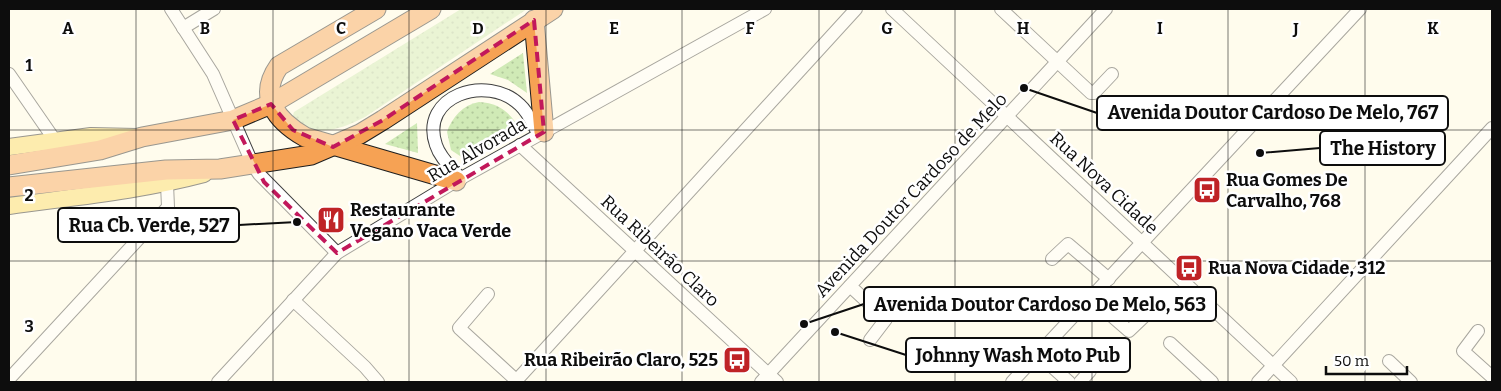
<svg xmlns="http://www.w3.org/2000/svg" width="1501" height="391" font-family="Bitter,serif">
<style>
.park{fill:url(#park-dots)}
.lines{fill:none;stroke-linecap:round;stroke-linejoin:round}
.minor-casing{stroke:#404040;stroke-width:14}
.major-casing{stroke:#1e1e1e;stroke-width:18}
.highway-casing{stroke:#1e1e1e;stroke-width:21}
.minor{stroke:#fff;stroke-width:12}
.major{stroke:#fad962;stroke-width:16}
.highway{stroke:#f6a254;stroke-width:19}
.marked{fill:none;stroke:#c2185b;stroke-width:4;stroke-dasharray:10 6;stroke-linejoin:round}
.grid{fill:none;stroke:#0d0d0d;stroke-width:1;stroke-opacity:0.55}
.labels{text-anchor:middle;stroke-width:5;stroke-linejoin:round;paint-order:stroke}
.street-label{font-size:18px;fill:#0d0d0d;stroke:#fff}
.poi-label{font-size:18px;font-weight:bold;fill:#0d0d0d;stroke:#fff;text-anchor:start}
.grid-label{font-size:16px;text-anchor:middle;font-weight:bold;fill:#0d0d0d;stroke:#fff;stroke-width:5;stroke-linejoin:round;paint-order:stroke}
.leader{fill:none;stroke:#0d0d0d;stroke-width:2}
.callout-dot{fill:#0d0d0d;stroke:#fff;stroke-width:2}
.callout{fill:#fff;stroke:#0d0d0d;stroke-width:2}
.callout-label{font-size:19px;text-anchor:middle;font-weight:bold;fill:#0d0d0d}
</style>
<defs>
<pattern id="park-dots" width="8" height="8" patternUnits="userSpaceOnUse" patternTransform="scale(1.25)"><rect width="8" height="8" fill="#d0eab6"/><path d="M2 2h.1M6 6h.1" fill="none" stroke="#b1c89b" stroke-width="1.8" stroke-linecap="round"/></pattern>
</defs>
<rect width="100%" height="100%" fill="#fffced"/>
<g class="park">
<path d="M 461,9 L 527,9 L 365,117 C 339,130 317,138 292,119 L 294,112 Z"/>
<path d="M 523,53 L 527,93 L 508,80 L 490,74 Z"/>
<path d="M 479,102 C 501,103 511,114 521,131 L 466,160 L 451,150 L 447,132 C 452,117 463,105 479,102 Z"/>
<path d="M 417,123 L 418,153 L 385,144 Z"/>
</g>
<g class="lines">
<defs>
<g id="minor">
<path d="M 171,9 L 213,74 L 253,165 L 259,174 L 337,253"/>
<path d="M 892,9 L 1291,382"/>
<path d="M 1001,9 L 1091,93 L 1094,93 L 1112,74"/>
<path d="M 183,28 L 214,9"/>
<path d="M 9,74 L 54,139"/>
<path d="M 520,145 L 777,382"/>
<path d="M 461,179 C 452,168 440,158 436,145 C 419,96 487,73 520,105 C 529,113 533,125 539,135"/>
<path d="M 1052,259 L 1068,244 L 1109,279"/>
<path d="M 850,286 L 886,319 L 870,340"/>
<path d="M 488,294 L 459,328 L 517,381"/>
<path d="M 1091,298 L 1129,331 L 1150,311"/>
<path d="M 293,300 L 365,367 L 378,382"/>
<path d="M 1478,331 L 1463,351 L 1492,377"/>
<path d="M 1170,343 L 1212,382"/>
<path d="M 1038,354 L 1069,382"/>
<path d="M 1389,361 L 1411,382"/>
<path d="M 9,379 L 168,207 L 167,184"/>
<path d="M 218,382 L 337,253 L 456,181 L 765,9"/>
<path d="M 515,382 L 856,9"/>
<path d="M 761,382 L 1106,9"/>
<path d="M 1012,382 L 1360,9"/>
<path d="M 1080,382 L 1090,371"/>
<path d="M 1258,382 L 1492,128"/>
</g>
<g id="major">
<path d="M 9,147 L 91,136 L 137,137"/>
<path d="M 9,206 C 74,197 140,191 204,174"/>
</g>
<g id="highway">
<path d="M 376,9 L 279,66 C 257,97 277,121 305,137 L 456,181"/>
<path d="M 534,20 L 544,132"/>
<path d="M 9,165 L 100,150 L 142,137 L 233,120 L 271,104 L 431,9"/>
<path d="M 9,187 L 166,170 L 220,169 L 311,155 L 360,134 L 383,120 L 553,9"/>
</g>
</defs>
<use href="#minor" class="minor-casing"/>
<use href="#major" class="major-casing"/>
<use href="#highway" class="highway-casing"/>
<use href="#minor" class="minor"/>
<use href="#major" class="major"/>
<use href="#highway" class="highway"/>
</g>
<path d="M0 0H1501V391H0ZM 534,20 L 544,132 L 337,253 L 264,182 L 233,120 L 271,104 L 293,130 L 333,147 L 383,120 Z" fill="#fffced" fill-opacity=".55" fill-rule="evenodd"/>
<path class="marked" d="M 534,20 L 544,132 L 337,253 L 264,182 L 233,120 L 271,104 L 293,130 L 333,147 L 383,120 Z"/>
<path class="grid" d="M 136,9 L 136,382M 273,9 L 273,382M 409,9 L 409,382M 546,9 L 546,382M 682,9 L 682,382M 819,9 L 819,382M 955,9 L 955,382M 1092,9 L 1092,382M 1228,9 L 1228,382M 1365,9 L 1365,382M 9,130 L 1492,130M 9,261 L 1492,261"/>
<defs>
<symbol id="bus-square" viewBox="-11 -11 22 22"><rect x="-9" y="-9" width="18" height="18" rx="4" fill="#bf2326" stroke="#fff"/><path d="M-5-6H5V4H4V6H2V4H-2V6H-4V4H-5ZM-3.5-4V0h7V-4ZM-3.5 1.2v1.5H-2V1.2ZM2 1.2v1.5H3.5V1.2Z" fill="#fff"/></symbol>
<symbol id="restaurant-square" viewBox="-11 -11 22 22"><rect x="-9" y="-9" width="18" height="18" rx="4" fill="#bf2326" stroke="#fff"/><path d="M-5-6h1v4h1v-4h1v4h1v-4h1v5L-1.5 .5V6h-2V.5L-5-1ZM5-6V6H3V1.5H1.5Q1.5-4 5-6Z" fill="#fff"/></symbol>
</defs>
<g fill-rule="evenodd">
<use href="#bus-square" x="1191" y="174" width="32" height="32"/>
<use href="#restaurant-square" x="315" y="204" width="32" height="32"/>
<use href="#bus-square" x="1173" y="252" width="32" height="32"/>
<use href="#bus-square" x="721" y="344" width="32" height="32"/>
</g>
<g class="labels">
<g class="street-label">
<text transform="translate(477 150) rotate(-30)" y="6">Rua Alvorada</text>
<text transform="translate(1104 183) rotate(43)" y="6">Rua Nova Cidade</text>
<text transform="translate(911 195) rotate(-47)" y="6">Avenida Doutor Cardoso de Melo</text>
<text transform="translate(660 251) rotate(43)" y="6">Rua Ribeirão Claro</text>
</g>
<g class="poi-label">
<text x="1226" y="186">Rua Gomes De<tspan x="1226" dy="21">Carvalho, 768</tspan></text>
<text x="350" y="216">Restaurante<tspan x="350" dy="21">Vegano Vaca Verde</tspan></text>
<text x="1208" y="274">Rua Nova Cidade, 312</text>
<text x="718" y="366" text-anchor="end">Rua Ribeirão Claro, 525</text>
</g>
</g>
<g class="grid-label">
<text x="68" y="34">A</text>
<text x="205" y="34">B</text>
<text x="341" y="34">C</text>
<text x="478" y="34">D</text>
<text x="614" y="34">E</text>
<text x="750" y="34">F</text>
<text x="887" y="34">G</text>
<text x="1023" y="34">H</text>
<text x="1160" y="34">I</text>
<text x="1296" y="34">J</text>
<text x="1433" y="34">K</text>
<text x="29" y="71">1</text>
<text x="29" y="201">2</text>
<text x="29" y="332">3</text>
</g>
<path class="leader" d="M1024 88L1097 113M1260 153L1320 148M297 222L239 225M804 324L864 304M835 332L906 355"/>
<g class="callout-dot">
<circle cx="1024" cy="88" r="5"/>
<circle cx="1260" cy="153" r="5"/>
<circle cx="297" cy="222" r="5"/>
<circle cx="804" cy="324" r="5"/>
<circle cx="835" cy="332" r="5"/>
</g>
<g class="callout">
<rect x="1097" y="96" width="351" height="34" rx="5"/>
<rect x="1320" y="131" width="125" height="34" rx="5"/>
<rect x="58" y="208" width="181" height="34" rx="5"/>
<rect x="864" y="287" width="352" height="34" rx="5"/>
<rect x="906" y="338" width="224" height="34" rx="5"/>
</g>
<g class="callout-label">
<text x="1273" y="119">Avenida Doutor Cardoso De Melo, 767</text>
<text x="1383" y="155">The History</text>
<text x="149" y="232">Rua Cb. Verde, 527</text>
<text x="1040" y="311">Avenida Doutor Cardoso De Melo, 563</text>
<text x="1018" y="362">Johnny Wash Moto Pub</text>
</g>
<rect width="1501" height="391" fill="none" stroke="#0d0d0d" stroke-width="20"/>
<path d="M1326 366v8h81v-8" fill="none" stroke="#0d0d0d" stroke-width="2.5"/>
<text x="1334" y="366" font-size="15" fill="#0d0d0d" stroke="#ffffff" stroke-width="4" paint-order="stroke">50 m</text>
</svg>
